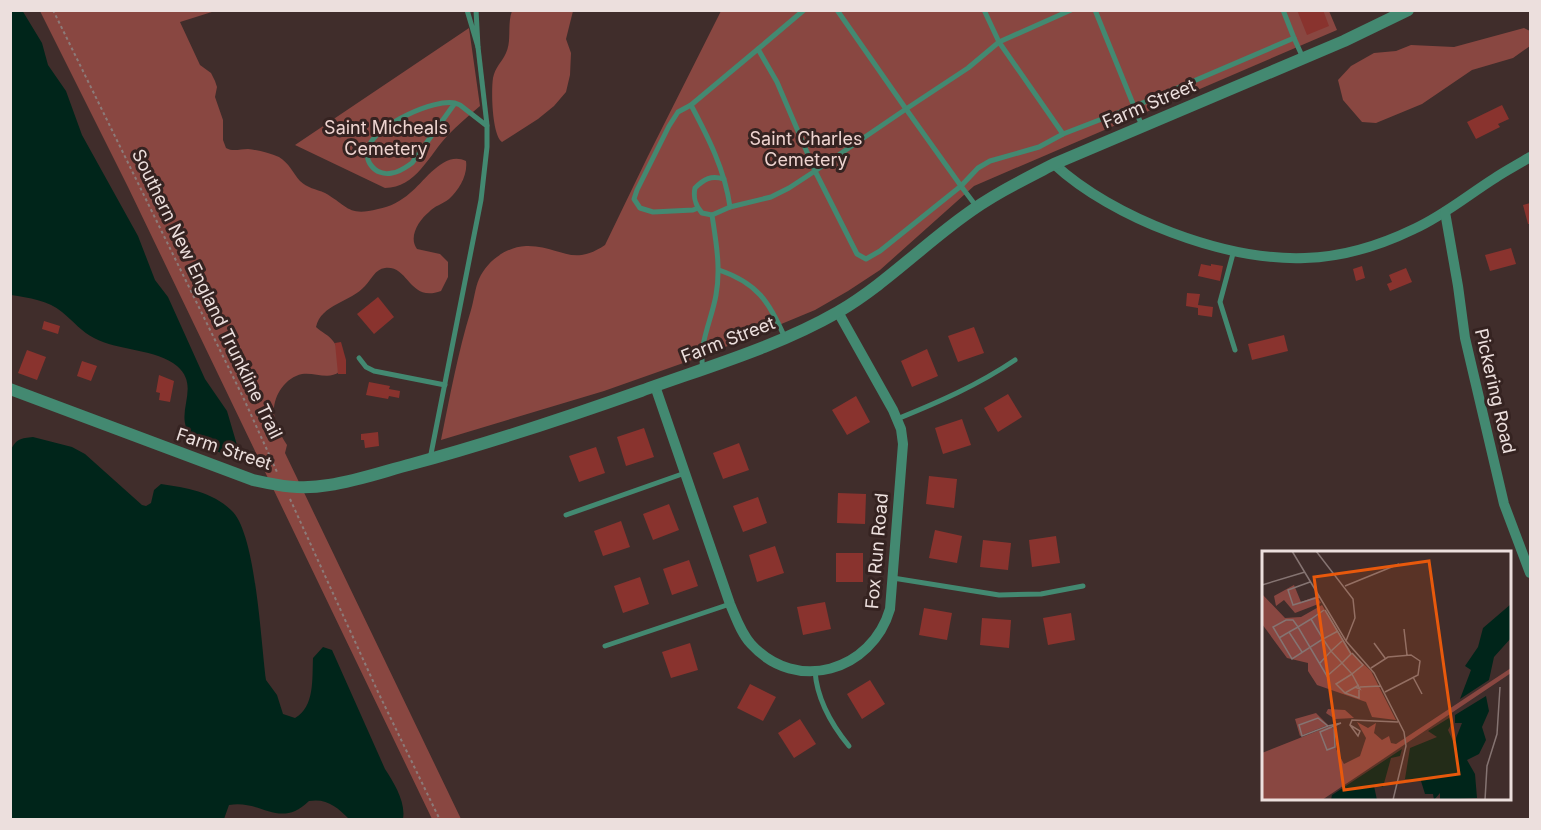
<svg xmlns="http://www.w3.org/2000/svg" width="1541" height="830" font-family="Inter,sans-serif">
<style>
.green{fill:#894741}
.water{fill:#00251a}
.building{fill:#89332e}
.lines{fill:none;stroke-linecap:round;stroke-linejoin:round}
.path{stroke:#8c7b79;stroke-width:2;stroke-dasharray:3 3;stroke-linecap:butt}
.service{stroke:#438971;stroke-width:5}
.minor{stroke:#438971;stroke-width:10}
.tertiary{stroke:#438971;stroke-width:12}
.labels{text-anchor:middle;stroke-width:6;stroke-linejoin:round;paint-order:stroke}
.street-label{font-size:18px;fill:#ecdfdd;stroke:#352321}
.park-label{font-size:18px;fill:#eed4d0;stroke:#352321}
.inset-road{fill:none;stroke:#857472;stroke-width:1.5}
.view{fill:#e8590c;fill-opacity:0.15;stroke:#e8590c;stroke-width:3}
.inset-edge{fill:none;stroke:#ecdfdd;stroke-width:3}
</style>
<rect width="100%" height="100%" fill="#402d2b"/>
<g class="green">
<path d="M 40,11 L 215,11 L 180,22 L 200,65 L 211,73 L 215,81 L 217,87 L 215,97 L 223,120 L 223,140 L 226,148 C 233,152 240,149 248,149 C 258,150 270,153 279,157 C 289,163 293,173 300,181 C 307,188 316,189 325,193 C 348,206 348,217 378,209 C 390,207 401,201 410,193 C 425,181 444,150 466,161 C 468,175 459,190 449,199 C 443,204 434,206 429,212 C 419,220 408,237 417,249 L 440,254 L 448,262 L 448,277 L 441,291 C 409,303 409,265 385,268 C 375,269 371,280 365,286 C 351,302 321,304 316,327 C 321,332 329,335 333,341 C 340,349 339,362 339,372 C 329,380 314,372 302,374 C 283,378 270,401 275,419 C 277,429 282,437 287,445 L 285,453 L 461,819 L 432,819 L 128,187 Z"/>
<path d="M 512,11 L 573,11 L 566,39 L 571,53 L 570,75 L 566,92 L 554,106 L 538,119 L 502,142 C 492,135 491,91 493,78 C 495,67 502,62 506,53 C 512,41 507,24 512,11 Z"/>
<path d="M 721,11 L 1329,11 L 1337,30 L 974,186 L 880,270 L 848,291 L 815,310 L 706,355 L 604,391 L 441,440 C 450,396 458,352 471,310 C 474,300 475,288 479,279 C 487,261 506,247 526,246 C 560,245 571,268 605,245 L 648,156 Z"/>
<path d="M 469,28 L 480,106 C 469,115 458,125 448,135 C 429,155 416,188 385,188 L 295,145 Z"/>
<path d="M 1524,28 L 1530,31 L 1530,46 L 1513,58 L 1472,70 L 1422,104 L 1376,123 L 1362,122 L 1343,100 L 1338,80 L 1351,66 L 1374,53 L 1396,51 L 1411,45 L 1454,47 Z"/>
</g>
<g class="water">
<path d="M 22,10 L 42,43 L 48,65 L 66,91 L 82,135 L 138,236 L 155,280 L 168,297 L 205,379 L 227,411 L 237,445 L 236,453 C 221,458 192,442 186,427 C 179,407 199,385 177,366 C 157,349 118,351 94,338 C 82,332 73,321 62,312 C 48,300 29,298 11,295 L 10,11 Z"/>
<path d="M 33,437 L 72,447 L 85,454 L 142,505 L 146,506 L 151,503 L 154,490 L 161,484 C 187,488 214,492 233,512 C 256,537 261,643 266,680 L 277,695 L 283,714 L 295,718 C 315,707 312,678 313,658 L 323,647 L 332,650 L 385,769 C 394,783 406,802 403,819 L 349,819 C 337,807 327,798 309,801 C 279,830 262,799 229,805 L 224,819 L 11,819 L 11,450 C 16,439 21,438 33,437 Z"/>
</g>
<g class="building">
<path d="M 1297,10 L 1323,10 L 1329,26 L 1307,35 Z"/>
<path d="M 1502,105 L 1509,119 L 1498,124 L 1500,127 L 1476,139 L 1467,122 Z"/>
<path d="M 1530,203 L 1530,224 L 1528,224 L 1523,205 Z"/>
<path d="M 1511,248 L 1516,264 L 1490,271 L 1485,255 Z"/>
<path d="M 1201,264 L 1211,266 L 1211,264 L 1223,266 L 1220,281 L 1198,276 Z"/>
<path d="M 1362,266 L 1365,278 L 1356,281 L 1353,269 Z"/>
<path d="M 1406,268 L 1412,282 L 1390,291 L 1387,284 L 1392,282 L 1389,275 Z"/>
<path d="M 1187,293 L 1200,294 L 1198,305 L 1213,307 L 1212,317 L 1198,315 L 1198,308 L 1186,306 Z"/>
<path d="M 378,297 L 394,317 L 374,334 L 357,314 Z"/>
<path d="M 44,321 L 60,326 L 58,334 L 42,329 Z"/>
<path d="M 974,327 L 984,353 L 958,362 L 948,336 Z"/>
<path d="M 1284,335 L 1288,351 L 1252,360 L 1248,344 Z"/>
<path d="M 341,342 L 346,360 L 346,374 L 338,374 L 335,343 Z"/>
<path d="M 927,349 L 938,376 L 912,387 L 901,361 Z"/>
<path d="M 27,350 L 46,357 L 37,380 L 18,373 Z"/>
<path d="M 82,361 L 97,366 L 91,381 L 77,376 Z"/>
<path d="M 159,375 L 174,381 L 170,402 L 159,400 L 160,393 L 156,392 Z"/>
<path d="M 369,382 L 390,386 L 389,389 L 400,391 L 399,398 L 389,396 L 388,399 L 366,395 Z"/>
<path d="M 1008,394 L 1022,417 L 998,432 L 984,408 Z"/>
<path d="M 856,396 L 870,422 L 847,435 L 832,410 Z"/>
<path d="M 962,419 L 971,445 L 943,454 L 935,428 Z"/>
<path d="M 644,428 L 654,457 L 626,466 L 617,437 Z"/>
<path d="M 378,432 L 379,446 L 365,448 L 364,440 L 361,440 L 361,434 Z"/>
<path d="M 739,443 L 749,470 L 723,479 L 713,453 Z"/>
<path d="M 596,447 L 605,473 L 579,482 L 569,456 Z"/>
<path d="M 929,476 L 957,479 L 954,508 L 926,504 Z"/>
<path d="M 838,493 L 866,494 L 865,524 L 837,523 Z"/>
<path d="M 758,497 L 767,523 L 743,532 L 733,506 Z"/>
<path d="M 669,504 L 679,530 L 653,540 L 643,514 Z"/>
<path d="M 621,521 L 630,547 L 603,556 L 594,531 Z"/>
<path d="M 935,530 L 962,536 L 957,563 L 929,558 Z"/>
<path d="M 1056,536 L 1060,563 L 1032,567 L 1029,540 Z"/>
<path d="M 983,540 L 1011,543 L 1008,570 L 980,567 Z"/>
<path d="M 775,546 L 784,573 L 757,582 L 749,555 Z"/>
<rect x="836" y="553" width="27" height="29"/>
<path d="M 689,560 L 698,586 L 672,595 L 663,569 Z"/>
<path d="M 640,577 L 649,604 L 623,613 L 614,586 Z"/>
<path d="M 825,602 L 831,629 L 803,635 L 797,607 Z"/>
<path d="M 924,608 L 952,613 L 947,640 L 919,635 Z"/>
<path d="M 1071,613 L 1075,640 L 1048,645 L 1043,618 Z"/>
<path d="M 982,618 L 1011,620 L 1009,648 L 980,645 Z"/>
<path d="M 690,643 L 698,670 L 671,678 L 662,652 Z"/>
<path d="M 870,680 L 885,704 L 862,719 L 847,694 Z"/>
<path d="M 750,684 L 776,697 L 763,721 L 737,708 Z"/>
<path d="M 800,719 L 816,744 L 794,758 L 778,733 Z"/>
</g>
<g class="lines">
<g class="path">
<path d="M 53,10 L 243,397 L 277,472"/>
<path d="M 290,499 L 378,692 L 440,820"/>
</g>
<g class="service">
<path d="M 467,10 L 478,47 L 476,10"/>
<path d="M 837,10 L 906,109 L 968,68 L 999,42 L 984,10"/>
<path d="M 1095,10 L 1142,126"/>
<path d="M 1283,10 L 1294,38"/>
<path d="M 478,47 L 487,125"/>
<path d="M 758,49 L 804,10"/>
<path d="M 691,105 L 678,112 L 669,126 L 637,190 L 634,199 L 640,208 L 653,212 L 693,210 L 698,208"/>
<path d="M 1063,134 L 999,42 L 1071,10"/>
<path d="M 724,179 C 711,175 704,179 695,188 C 693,198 695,205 702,213 L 712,215 L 730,207 L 771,197 L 789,188 L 815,171 L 857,254 L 866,259 L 880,251 L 961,186 L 976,206"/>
<path d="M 730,207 C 725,170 708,137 691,105 L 758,49 L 777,82 L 815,171 L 906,109 L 961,186 L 978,168 L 990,161 L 1039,147 L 1063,134 L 1133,107 L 1294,38 L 1303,58"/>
<path d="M 1234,250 L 1220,302 L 1235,350"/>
<path d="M 719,270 C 757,283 769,301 785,338"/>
<path d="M 359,358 L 366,367 L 374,371 L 445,385"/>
<path d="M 703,369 C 698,345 712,319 716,295 C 721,268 716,242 712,215"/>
<path d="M 897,419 C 939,402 978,385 1015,360"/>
<path d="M 430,459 L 481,200 L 487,147 L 487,126 L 460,105 L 455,103 L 412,163 C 406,167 400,172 392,173 C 375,177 361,159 370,144 C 380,124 433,99 455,103"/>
<path d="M 566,515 L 685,473"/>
<path d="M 893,578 L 999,595 L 1041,594 L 1083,586"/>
<path d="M 605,646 L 730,604"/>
<path d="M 815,671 C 817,700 831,724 849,746"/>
</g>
<g class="minor">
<path d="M 1054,164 C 1112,218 1225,261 1305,258 C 1342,257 1381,245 1414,229 C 1443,216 1468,195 1495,178 C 1507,170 1519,164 1530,157"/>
<path d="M 1445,212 L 1458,286 L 1465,338 L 1504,504 L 1530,573"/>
<path d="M 655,386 L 730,604 C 736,618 741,633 751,644 C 796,694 872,671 890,609 L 903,444 L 901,429 L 893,410 L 838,312"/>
</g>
<path class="tertiary" d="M 10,389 L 253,480 C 280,486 301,490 329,485 C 357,481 385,471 412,464 C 490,443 565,418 641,391 C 707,367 777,347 838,312 C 884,285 921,247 964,216 C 992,195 1023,180 1054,164 L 1344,41 L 1408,10"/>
</g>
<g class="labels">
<g class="street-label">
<text transform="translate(1149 104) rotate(-23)" y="6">Farm Street</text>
<text transform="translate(207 294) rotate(64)" y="6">Southern New England Trunkline Trail</text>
<text transform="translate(728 340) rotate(-21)" y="6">Farm Street</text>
<text transform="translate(1495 391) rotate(77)" y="6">Pickering Road</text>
<text transform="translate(224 449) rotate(18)" y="6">Farm Street</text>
<text transform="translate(877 551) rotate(-85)" y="6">Fox Run Road</text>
</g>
<g class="park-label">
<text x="386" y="134">Saint Micheals<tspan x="386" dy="21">Cemetery</tspan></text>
<text x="806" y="145">Saint Charles<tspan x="806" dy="21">Cemetery</tspan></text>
</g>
</g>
<g transform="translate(1262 551)">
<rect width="249" height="249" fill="#402d2b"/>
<path d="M 32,34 L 39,51 L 55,45 L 59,52 L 33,62 L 22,49 L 14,55 L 12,45 ZM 0,43 L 23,67 L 39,66 L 60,54 L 89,101 L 109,120 L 134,169 L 110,166 L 104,151 L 55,134 L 46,120 L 46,112 L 25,107 L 0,73 ZM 249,117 L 249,122 L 60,249 L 0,249 L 0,202 L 68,175 L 72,178 L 74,198 L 82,213 L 98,205 L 104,187 L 95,171 L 106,177 L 114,172 L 112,182 L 120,189 L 127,185 L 129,192 L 134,193 ZM 66,158 L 83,159 L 92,167 L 73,168 L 64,162 ZM 54,162 L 66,174 L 38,185 L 33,168 Z" fill="#894741"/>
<path d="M 249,53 L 249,87 L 232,106 L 227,129 L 198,148 L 209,119 L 203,115 L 216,96 L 221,77 ZM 224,145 L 227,160 L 220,176 L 224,189 L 217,203 L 205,209 L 213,223 L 215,247 L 178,249 L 178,242 L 172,249 L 171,243 L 163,243 L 159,230 L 143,228 L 148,197 L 175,186 L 166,180 L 187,167 L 191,170 L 186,179 L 192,192 L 200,172 L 193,172 L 193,164 ZM 140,198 L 138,205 L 129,207 L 121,236 L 112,235 L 115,249 L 69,249 L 70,244 Z" fill="#00251a"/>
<path class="inset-road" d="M 30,0 L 84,90 L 112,122 L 142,181 L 144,195 L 131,249M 54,0 L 91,48 L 93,67 L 84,90M 48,31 L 26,39 L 31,54 L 57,46M 0,34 L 43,21M 83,35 L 137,13M 63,59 L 89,103 L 80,112 L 90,123 L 74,133 L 83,142 L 97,134M 49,68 L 61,88 L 30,108 L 11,76 L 24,69 L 31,69 L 36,76 L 49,68 L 62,59M 142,78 L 145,104M 76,80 L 61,88 L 69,100 L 80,90M 27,81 L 36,76 L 65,125 L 80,112 L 69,100 L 58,112M 17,87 L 27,81 L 40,101M 112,92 L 123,107M 90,102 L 101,114 L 90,123 L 98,138 L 93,136M 109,117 L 126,106 L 149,104 L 158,110 L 156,124 L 123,141M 151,126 L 160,143M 98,136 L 119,135M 83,142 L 97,147 L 97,139M 88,174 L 96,185 L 98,180 L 88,174 L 90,169 L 136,171M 66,175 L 40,185 L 37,174 L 56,167 L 66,175 L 79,172 L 58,181 L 65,199 L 73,196 L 72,175M 223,249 L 225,215 L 235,183 L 238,136"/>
<path class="view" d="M 167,10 L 197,223 L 82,239 L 52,26 Z"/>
<rect width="249" height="249" class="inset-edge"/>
</g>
<rect width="1541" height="830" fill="none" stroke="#ecdfdd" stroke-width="24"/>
</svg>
